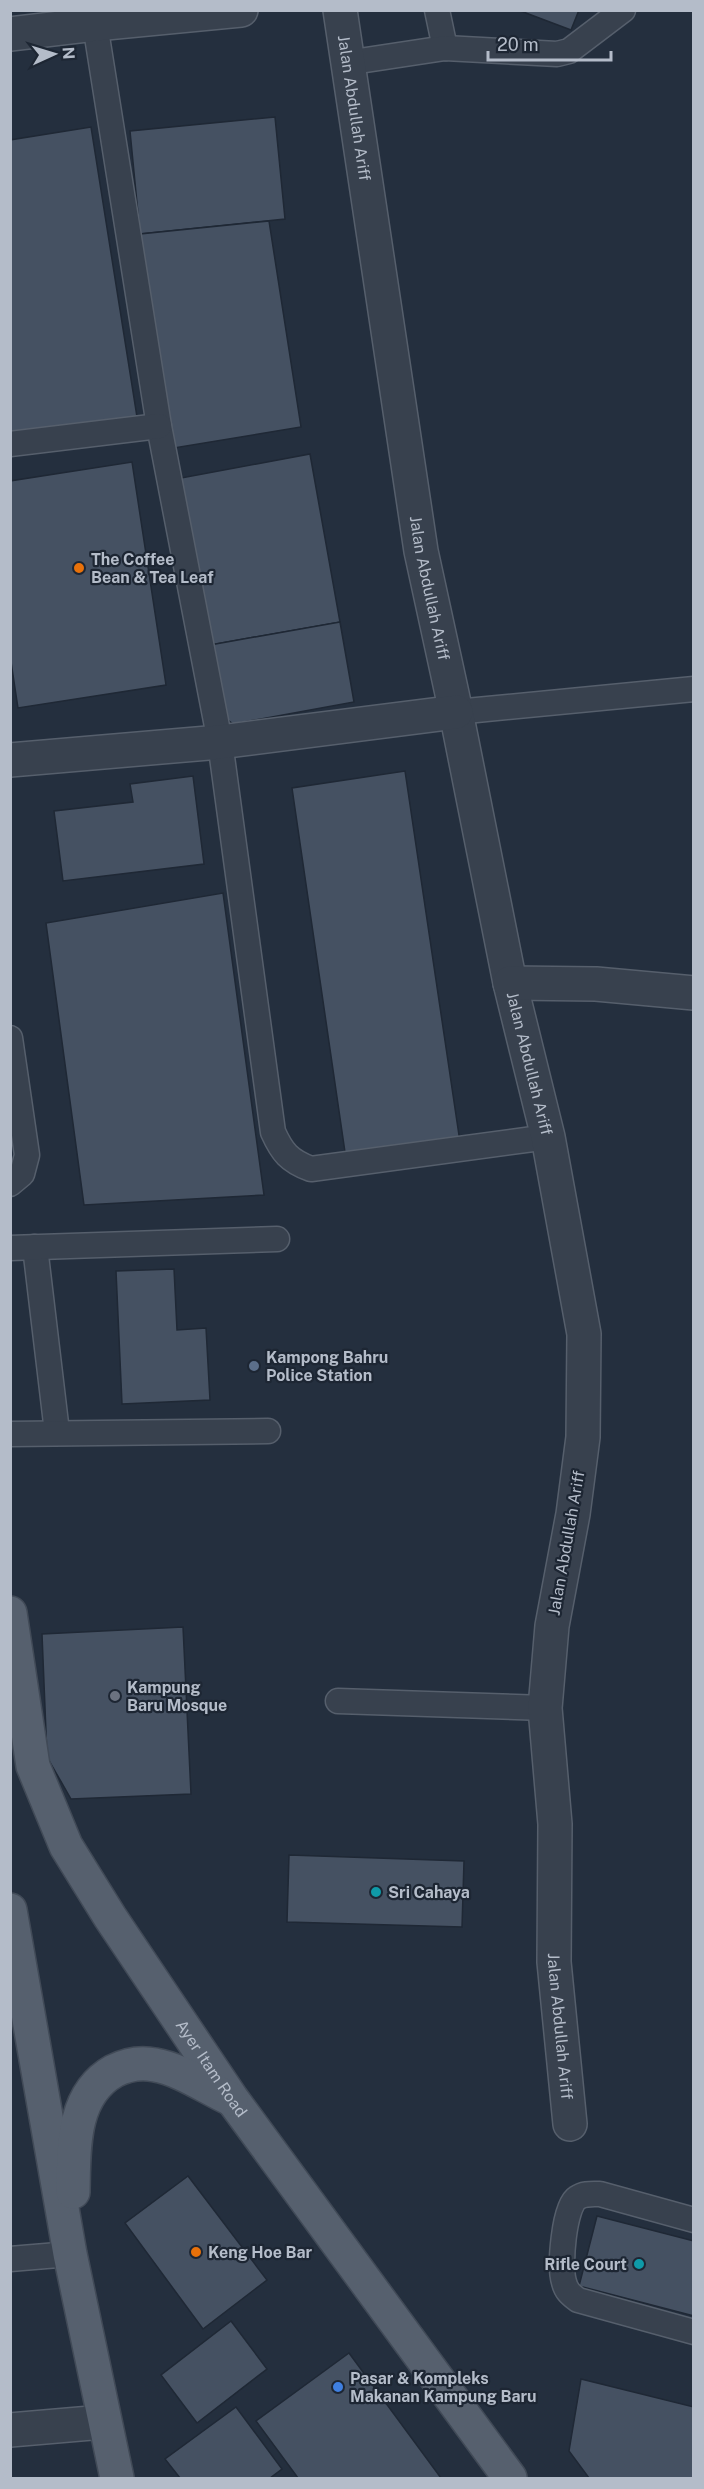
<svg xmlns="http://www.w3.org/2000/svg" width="704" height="2489" font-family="'Public Sans',sans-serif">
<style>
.building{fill:#455162;stroke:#1f2835;stroke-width:1.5}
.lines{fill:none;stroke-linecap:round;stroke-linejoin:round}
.service-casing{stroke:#565f6c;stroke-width:27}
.minor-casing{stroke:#565f6c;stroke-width:36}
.primary-casing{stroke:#414a57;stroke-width:36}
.service{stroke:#38414e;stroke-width:24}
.minor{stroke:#38414e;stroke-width:33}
.primary{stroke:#56606e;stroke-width:33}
.food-dot{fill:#e8710a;stroke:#1d2633;stroke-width:2}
.service-dot{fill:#5c6f8a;stroke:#1d2633;stroke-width:2}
.worship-dot{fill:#6b7280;stroke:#1d2633;stroke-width:2}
.culture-dot{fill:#0f9aa8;stroke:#1d2633;stroke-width:2}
.shop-dot{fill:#3f7fe0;stroke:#1d2633;stroke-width:2}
.labels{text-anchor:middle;stroke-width:4.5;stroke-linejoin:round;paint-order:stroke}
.street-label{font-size:16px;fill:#b4bcc9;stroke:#1d2633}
.poi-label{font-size:16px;font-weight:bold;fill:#b4bcc9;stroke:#1d2633;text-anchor:start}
</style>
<rect width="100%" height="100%" fill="#242f3e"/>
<g class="building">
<path d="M 518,10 L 579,10 L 571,30 Z"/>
<path d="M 275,117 L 285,219 L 140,234 L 130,131 Z"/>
<path d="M 91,127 L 137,417 L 10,438 L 10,140 Z"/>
<path d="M 269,221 L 301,427 L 174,448 L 140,234 Z"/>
<path d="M 310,454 L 340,622 L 210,645 L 181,478 Z"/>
<path d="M 132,462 L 166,685 L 18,708 L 10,655 L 10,481 Z"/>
<path d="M 340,622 L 354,702 L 233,724 L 223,716 L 210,645 Z"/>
<path d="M 405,771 L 460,1142 L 346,1159 L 292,788 Z"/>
<path d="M 193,776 L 204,864 L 63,881 L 54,811 L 133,802 L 130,784 Z"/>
<path d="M 223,893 L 264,1195 L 84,1205 L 46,923 Z"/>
<path d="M 174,1269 L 177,1330 L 206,1328 L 210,1400 L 122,1404 L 116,1271 Z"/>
<path d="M 183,1627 L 191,1794 L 71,1799 L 47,1757 L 42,1634 Z"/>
<path d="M 289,1855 L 464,1861 L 462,1927 L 287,1922 Z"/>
<path d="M 188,2176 L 267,2280 L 203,2329 L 125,2223 Z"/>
<path d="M 597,2216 L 694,2241 L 694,2316 L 579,2286 Z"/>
<path d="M 231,2321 L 267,2369 L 197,2423 L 161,2375 Z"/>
<path d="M 349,2353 L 441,2478 L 298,2478 L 256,2421 Z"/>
<path d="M 581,2379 L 694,2407 L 694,2478 L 589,2478 L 569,2451 Z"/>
<path d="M 236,2407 L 282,2469 L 270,2478 L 180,2478 L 165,2459 Z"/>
</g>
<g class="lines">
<defs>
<g id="service">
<path d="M 437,10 L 445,48"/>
<path d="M 95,24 L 159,426 L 220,742 L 273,1132 C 282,1152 289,1161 311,1169 L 548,1137"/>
<path d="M 346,63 L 445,48 L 557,54 L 569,51 L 623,10"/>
<path d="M 10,444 L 159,426"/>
<path d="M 456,712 L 694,689"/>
<path d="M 10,1038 L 27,1155 L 22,1174 L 10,1184"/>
<path d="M 35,1247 L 57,1432"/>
<path d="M 10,1248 L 277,1239"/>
<path d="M 10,1434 L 268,1431"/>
<path d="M 338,1701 L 545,1708"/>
<path d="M 694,2220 L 600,2194 C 592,2194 584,2193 577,2198 C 564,2206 559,2267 564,2282 C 566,2291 571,2295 578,2300 L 694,2332"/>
<path d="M 10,2259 L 70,2254"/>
</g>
<g id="minor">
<path id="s1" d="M 340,10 L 421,551 L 456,712 L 510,983 L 548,1137 L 584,1334 L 583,1437 L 573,1514 L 552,1626 L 545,1708 L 555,1824 L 554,1962 L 570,2124"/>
<path d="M 10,34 L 95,24 L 241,10"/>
<path d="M 10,760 L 220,742 L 456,712"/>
<path d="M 510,983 L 596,984 L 694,993"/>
<path d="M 10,2430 L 103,2422"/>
</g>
<g id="primary">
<path id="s2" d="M 10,1613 L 33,1766 L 66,1846 L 110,1917 L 232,2099 L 510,2478"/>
<path d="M 10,1910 L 70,2254 L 117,2478"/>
<path d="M 73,2192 C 74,2150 71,2095 114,2071 C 126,2065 141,2062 155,2065 C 180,2069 207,2088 231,2099"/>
</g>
</defs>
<use href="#service" class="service-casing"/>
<use href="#minor" class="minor-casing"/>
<use href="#primary" class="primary-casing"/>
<use href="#service" class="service"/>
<use href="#minor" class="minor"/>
<use href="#primary" class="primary"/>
</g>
<g class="food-dot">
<circle cx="79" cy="568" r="6"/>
<circle cx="196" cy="2252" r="6"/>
</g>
<circle class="service-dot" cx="254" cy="1366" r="6"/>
<circle class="worship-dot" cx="115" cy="1696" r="6"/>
<g class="culture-dot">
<circle cx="376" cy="1892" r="6"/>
<circle cx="639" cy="2264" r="6"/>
</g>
<circle class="shop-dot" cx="338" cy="2387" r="6"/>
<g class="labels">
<g class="street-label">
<text dy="6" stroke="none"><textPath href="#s1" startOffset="99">Jalan Abdullah Ariff</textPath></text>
<text dy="6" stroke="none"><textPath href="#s1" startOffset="585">Jalan Abdullah Ariff</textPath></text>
<text dy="6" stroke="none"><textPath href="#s1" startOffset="1071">Jalan Abdullah Ariff</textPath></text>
<text transform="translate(566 1543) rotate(-80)" y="6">Jalan Abdullah Ariff</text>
<text dy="6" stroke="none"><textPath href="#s1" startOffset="2043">Jalan Abdullah Ariff</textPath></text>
<text dy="6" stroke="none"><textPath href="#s2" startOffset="507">Ayer Itam Road</textPath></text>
</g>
<g class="poi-label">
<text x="91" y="565">The Coffee<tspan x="91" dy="18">Bean &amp; Tea Leaf</tspan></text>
<text x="266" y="1363">Kampong Bahru<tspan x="266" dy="18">Police Station</tspan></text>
<text x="127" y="1693">Kampung<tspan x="127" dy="18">Baru Mosque</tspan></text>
<text x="388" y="1898">Sri Cahaya</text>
<text x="208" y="2258">Keng Hoe Bar</text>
<text x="627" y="2270" text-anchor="end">Rifle Court</text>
<text x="350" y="2384">Pasar &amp; Kompleks<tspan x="350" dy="18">Makanan Kampung Baru</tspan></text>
</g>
</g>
<rect width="704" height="2489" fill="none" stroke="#b4bcc9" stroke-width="24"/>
<g transform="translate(54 54) rotate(86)" stroke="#1d2633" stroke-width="4.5" paint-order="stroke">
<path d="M0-4.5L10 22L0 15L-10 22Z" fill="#b4bcc9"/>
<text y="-9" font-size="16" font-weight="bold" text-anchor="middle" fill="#b4bcc9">N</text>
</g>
<path d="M488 51v9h123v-9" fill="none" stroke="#b4bcc9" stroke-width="3"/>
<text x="497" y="51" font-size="18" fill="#b4bcc9" stroke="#1d2633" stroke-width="4.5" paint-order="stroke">20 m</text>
</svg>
